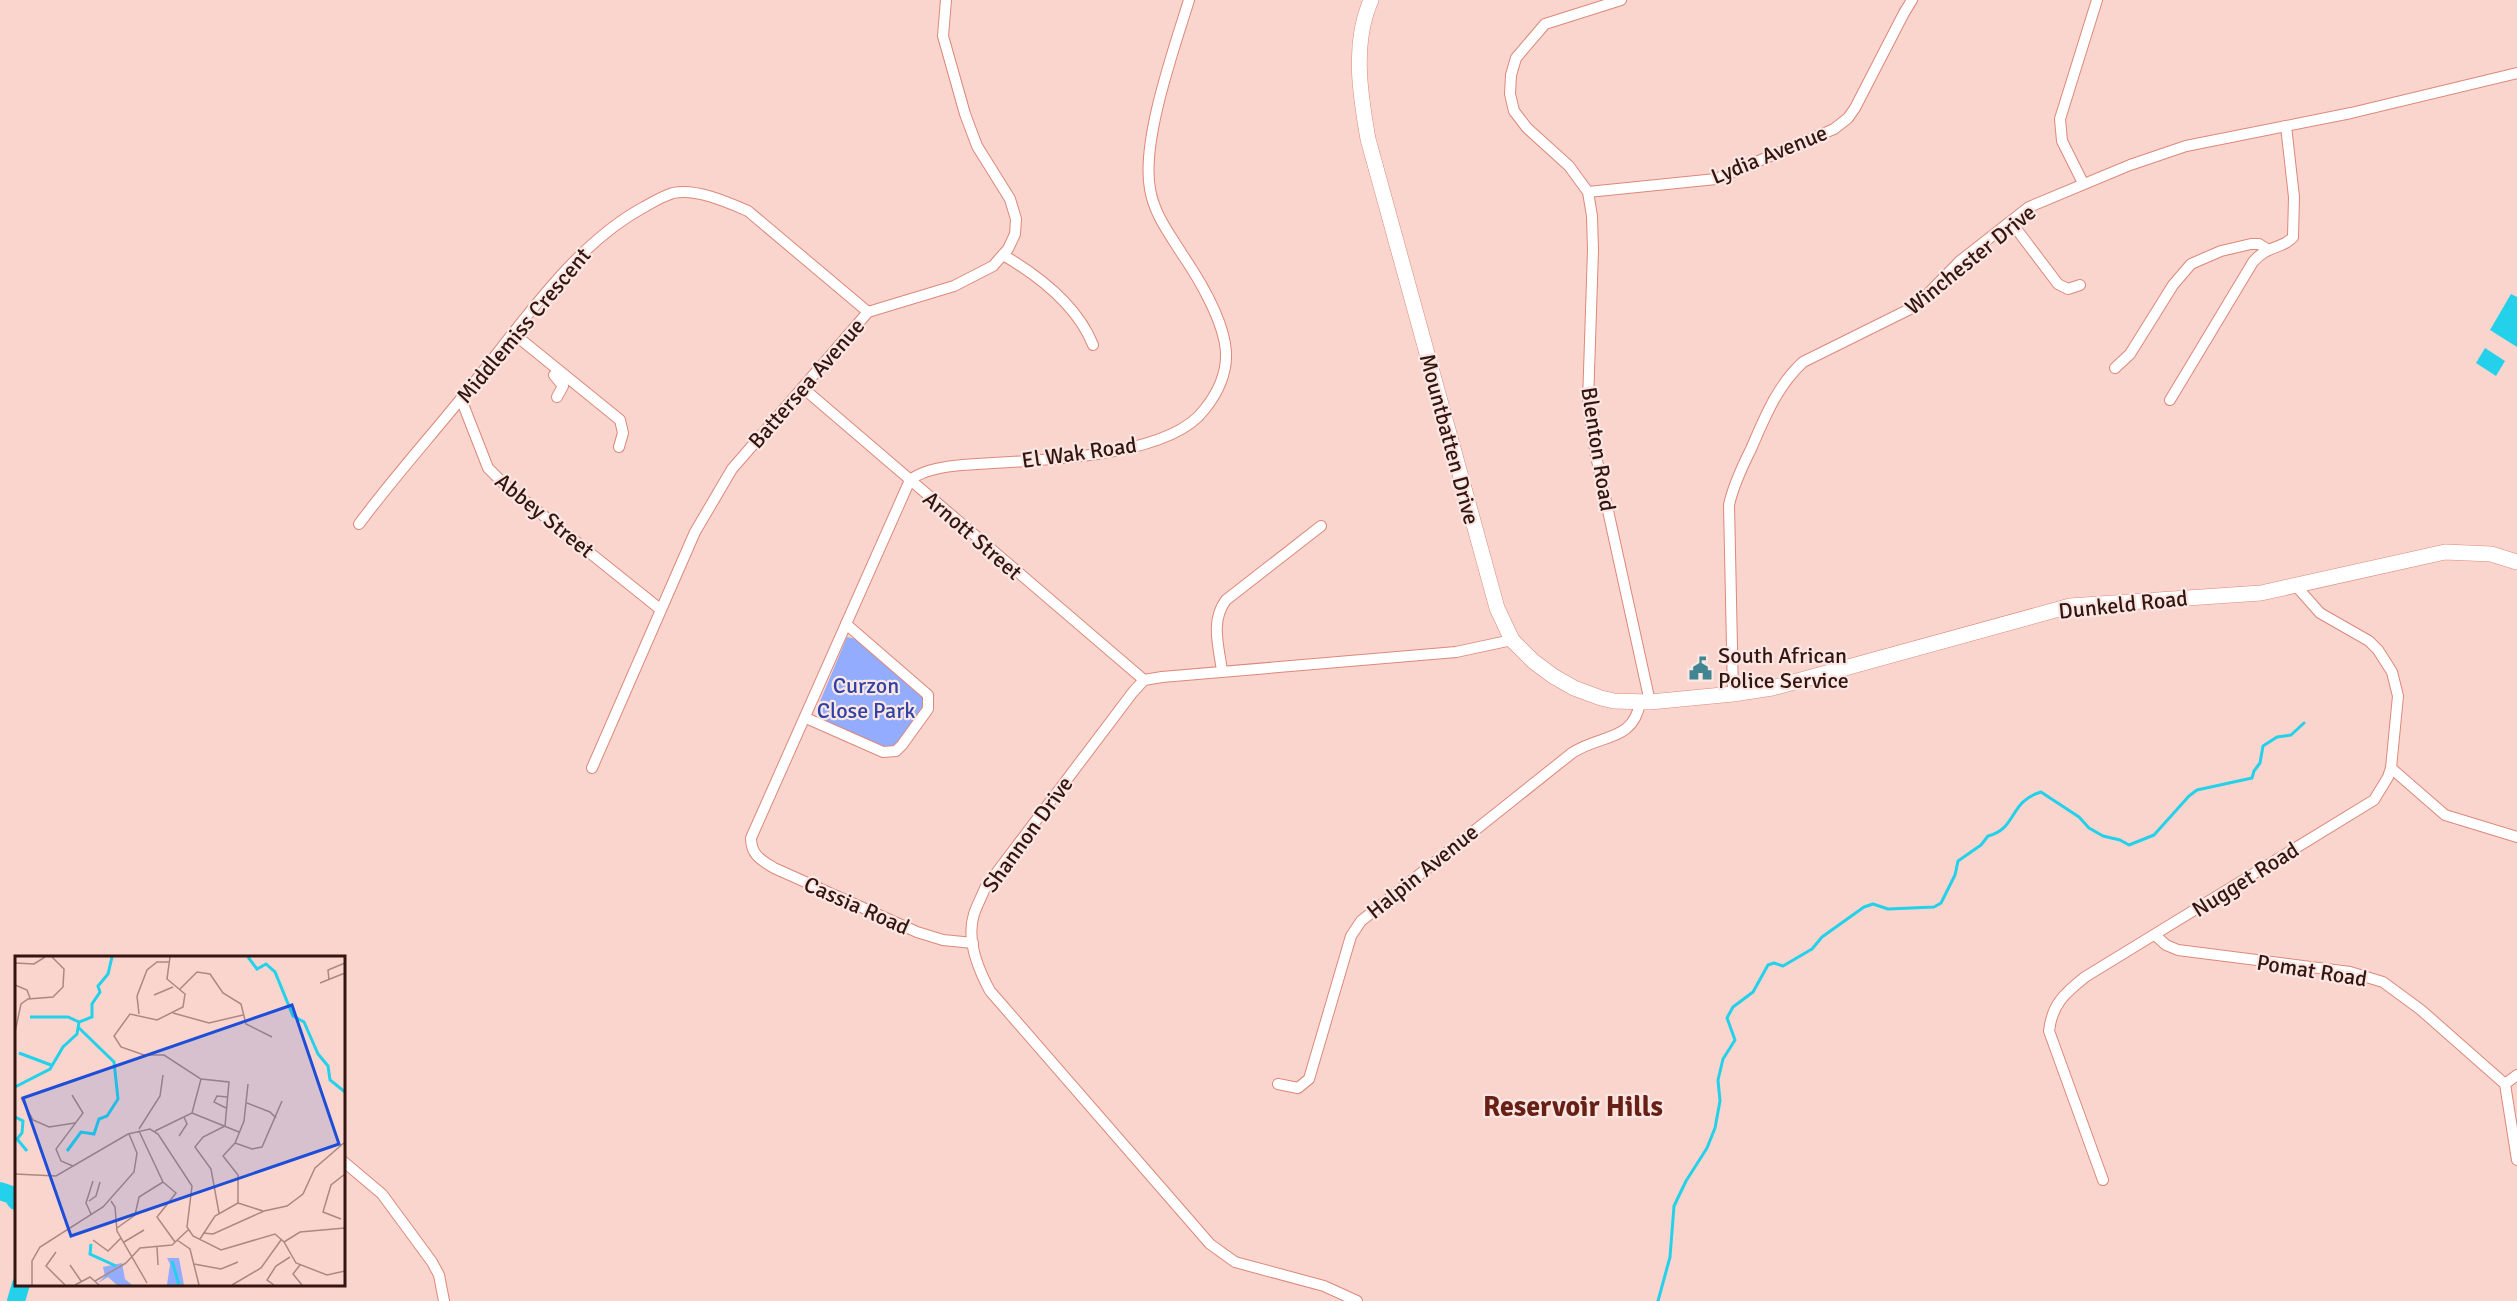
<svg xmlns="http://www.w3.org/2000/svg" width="2517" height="1301" font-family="Signika,sans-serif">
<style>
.green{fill:#93acfe}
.water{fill:#24d1ea}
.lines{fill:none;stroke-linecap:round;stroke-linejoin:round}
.stream{stroke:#24d1ea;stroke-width:3}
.river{stroke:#24d1ea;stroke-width:18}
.street-casing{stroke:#dc887a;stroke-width:12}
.secondary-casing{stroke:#dc887a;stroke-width:16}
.street{stroke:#fff;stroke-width:10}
.secondary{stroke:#fff;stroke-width:15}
.labels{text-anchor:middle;stroke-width:4.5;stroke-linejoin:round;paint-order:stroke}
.street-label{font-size:22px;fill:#351510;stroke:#fae7e3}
.poi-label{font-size:22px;fill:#351510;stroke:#fae7e3;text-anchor:start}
.park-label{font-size:22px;fill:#3042a6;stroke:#fae7e3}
.district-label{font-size:28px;font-weight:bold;fill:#681f16;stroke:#fae7e3}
.inset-river{fill:none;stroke:#24d1ea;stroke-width:3}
.inset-road{fill:none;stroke:#ab8882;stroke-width:1.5}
.view{fill:#1d4ed8;fill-opacity:0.15;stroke:#1d4ed8;stroke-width:3}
.inset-edge{fill:none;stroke:#351510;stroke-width:3}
</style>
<rect width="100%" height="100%" fill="#fad5ce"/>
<path class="green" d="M 847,637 L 856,639 L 924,696 L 924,705 L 897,746 L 886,749 L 822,721 L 816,711 Z"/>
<g class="water">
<path d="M 2511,294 L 2517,297 L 2517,347 L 2490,330 Z"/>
<path d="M 2485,348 L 2505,361 L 2496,376 L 2476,363 Z"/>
</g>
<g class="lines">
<path class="stream" d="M 1658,1301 L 1670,1257 L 1674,1206 L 1686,1181 L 1707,1148 L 1715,1128 L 1720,1101 L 1718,1080 L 1723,1059 L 1735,1040 L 1727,1018 L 1733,1007 L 1753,992 L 1768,965 L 1774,963 L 1783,966 L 1812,949 L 1822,937 L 1864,907 L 1873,904 L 1888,909 L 1934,907 L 1941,903 L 1955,875 L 1958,861 L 1981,845 L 1988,836 C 2017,829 2009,801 2041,792 L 2079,817 L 2089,828 L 2103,836 L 2120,840 L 2129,845 L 2154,835 L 2189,796 L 2197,790 L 2252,778 L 2254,771 L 2260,763 L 2263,746 L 2277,737 L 2291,735 L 2304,723"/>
<g class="river">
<path d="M 0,1191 L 12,1195 L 16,1201"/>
<path d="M 16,1301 L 21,1284"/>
</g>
<defs>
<g id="street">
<path d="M 1621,0 L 1545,24 L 1516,58 L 1511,75 L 1510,94 L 1514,111 L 1527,128 L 1569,166 L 1588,192 L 1592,216 L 1593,250 L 1588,402 L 1596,456 L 1650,702"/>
<path d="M 2083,183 L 2062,141 L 2060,119 L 2097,0"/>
<path d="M 1588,192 L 1716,179 L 1834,129 L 1848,118 L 1855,108 L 1904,13 L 1912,0"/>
<path d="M 2011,222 L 2058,284 L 2068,289 L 2080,285"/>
<path d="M 1003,255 C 1039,276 1077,305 1093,345"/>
<path d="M 514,334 L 620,420 L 623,433 L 619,447"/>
<path d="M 2115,368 L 2130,354 L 2173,285 L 2191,264 L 2221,251 L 2251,244 L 2259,244 L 2267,249"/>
<path d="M 554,375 L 563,386 L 557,397"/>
<path d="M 803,388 L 1144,680"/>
<path d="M 461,399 L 488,468 L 504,484 L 660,609"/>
<path d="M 2170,400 L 2253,262 C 2267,245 2283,249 2293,237 L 2294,197 L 2286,126"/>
<path d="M 359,524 C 393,478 432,435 468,390 C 520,327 572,246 644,207 C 653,202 663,196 673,193 C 696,188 727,202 748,211 L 868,312"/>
<path d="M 1222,671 C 1219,647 1210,621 1226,600 L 1321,526"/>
<path d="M 1733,694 L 1729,505 C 1733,486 1742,467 1751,449 C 1765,417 1777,386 1803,362 L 1916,306 L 1960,261 L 2029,207 L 2130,165 L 2186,146 L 2351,113 L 2517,73"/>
<path d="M 806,718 L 883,752 L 896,751 L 902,745 L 928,709 L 928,695 L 846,624"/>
<path d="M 592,768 L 695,532 L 732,469 L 868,312 L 954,286 L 993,266 L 1008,249 L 1015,234 L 1016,219 L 1010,199 L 977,146 L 965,114 L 943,36 L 946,0"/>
<path d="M 2391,768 L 2445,815 L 2517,837"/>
<path d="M 2155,935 L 2166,945 L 2178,950 L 2350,972 L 2383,982 L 2421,1010 L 2505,1084 L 2517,1160"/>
<path d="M 973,943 L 943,940 L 917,932 L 774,868 C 761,860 751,855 751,838 L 910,480 C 929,465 970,464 993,463 C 1047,460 1170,456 1204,410 C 1217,394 1227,374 1226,352 C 1224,321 1199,279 1182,254 C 1169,233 1154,214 1150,189 C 1141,141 1174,49 1189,0"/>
<path d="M 1278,1084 L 1298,1088 L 1309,1079 L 1351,936 L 1361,921 L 1572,753 C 1600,734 1634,742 1640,702"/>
<path d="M 2505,1084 L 2517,1075"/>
<path d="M 344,1162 L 382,1194 L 432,1262 L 439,1275 L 444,1301"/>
<path d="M 2103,1180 L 2049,1031 C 2052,1004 2065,993 2085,977 L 2374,800 L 2388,777 L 2391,768 L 2398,696 L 2392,672 L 2378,650 L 2369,641 L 2320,613 L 2297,587"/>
<path d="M 1357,1301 L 1324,1286 L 1235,1262 L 1210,1244 L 990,991 C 978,969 966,939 974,914 C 977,905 982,896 985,888 L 1133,692 L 1144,680 L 1162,677 L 1456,652 L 1512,640"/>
</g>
<path id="secondary" d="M 1371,0 C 1352,43 1360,94 1368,139 L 1497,608 L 1512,640 L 1533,661 L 1553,676 L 1574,688 L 1601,698 L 1614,701 L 1650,702 L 1733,694 L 1772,688 L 2070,606 L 2261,593 L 2445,552 L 2491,554 L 2517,562"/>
</defs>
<use href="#street" class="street-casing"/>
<use href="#secondary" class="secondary-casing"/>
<use href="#street" class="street"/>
<use href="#secondary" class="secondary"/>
</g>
<defs>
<symbol id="civic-bare" viewBox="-9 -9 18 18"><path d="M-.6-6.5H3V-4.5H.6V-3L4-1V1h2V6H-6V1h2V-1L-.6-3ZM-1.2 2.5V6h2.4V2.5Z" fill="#408591" stroke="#fae7e3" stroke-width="2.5" paint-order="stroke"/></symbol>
</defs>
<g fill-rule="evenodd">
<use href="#civic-bare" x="1684" y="652" width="33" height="33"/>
</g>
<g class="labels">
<g class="street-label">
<text transform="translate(1769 154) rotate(-22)" y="8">Lydia Avenue</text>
<text transform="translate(1970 259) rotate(-39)" y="8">Winchester Drive</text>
<text transform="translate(523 325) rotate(-50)" y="8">Middlemiss Crescent</text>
<text transform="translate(806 383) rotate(-49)" y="8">Battersea Avenue</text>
<text transform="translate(1450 439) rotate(75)" y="8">Mountbatten Drive</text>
<text transform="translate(1599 449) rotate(81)" y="8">Blenton Road</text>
<text transform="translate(1079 452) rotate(-8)" y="8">El Wak Road</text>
<text transform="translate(545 515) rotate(39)" y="8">Abbey Street</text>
<text transform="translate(973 535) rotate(41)" y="8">Arnott Street</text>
<text transform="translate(2123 604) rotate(-6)" y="8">Dunkeld Road</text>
<text transform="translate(1027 834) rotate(-54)" y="8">Shannon Drive</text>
<text transform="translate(1422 871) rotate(-39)" y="8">Halpin Avenue</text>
<text transform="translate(2245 879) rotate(-32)" y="8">Nugget Road</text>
<text transform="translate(857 905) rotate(24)" y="8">Cassia Road</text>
<text transform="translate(2312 970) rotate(9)" y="8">Pomat Road</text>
</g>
<g class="poi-label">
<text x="1718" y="663">South African<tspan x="1718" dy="25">Police Service</tspan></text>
</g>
<g class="park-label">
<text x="866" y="693">Curzon<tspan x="866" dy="25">Close Park</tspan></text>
</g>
<g class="district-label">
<text x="1573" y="1116">Reservoir Hills</text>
</g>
</g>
<g transform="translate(15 956)">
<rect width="330" height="330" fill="#fad5ce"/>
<path d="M 152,302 L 164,302 L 169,329 L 152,329 L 155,308 ZM 107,307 L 110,323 L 117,329 L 102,329 L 93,321 L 83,327 L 90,320 L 88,311 Z" fill="#93acfe"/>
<path class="inset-river" d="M 233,1 L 242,13 L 251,8 L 260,16 L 278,60 L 289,66 L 303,98 L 313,110 L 315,124 L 330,136M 15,61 L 53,61 L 64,66M 4,97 L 36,109M 0,131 L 35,113 L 48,91 L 62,78 L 64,66 L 77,61 L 77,48 L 85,36 L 83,30 L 93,18 L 97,1M 0,161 L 8,165 L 7,177 L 2,183 L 12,195M 52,195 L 66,176 L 79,178 L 84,163 L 92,160 L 103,143 L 99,106 L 63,71M 76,288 L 75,298 L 101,310M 157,305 L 164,329"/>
<path class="inset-road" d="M 0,7 L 19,8 L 30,1M 314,24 L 313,14 L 330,7M 305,27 L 330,17M 0,29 L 12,34 L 15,42M 165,33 L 182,16 L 195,18 L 208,37 L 226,48 L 231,68 L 257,81M 139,39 L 158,31M 158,57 L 194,67 L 228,59M 124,58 L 122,40 L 132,14 L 142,6 L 154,6M 0,76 L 6,48 L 13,43 L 38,41 L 48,31 L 49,13 L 37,1M 186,123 L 214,126 L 210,170 L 188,181 L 180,191 L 196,213 L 204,257M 57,139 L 68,157 L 41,193 L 46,205 L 58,210M 6,142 L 18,164 L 34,171 L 60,167M 232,147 L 255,156 L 261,162M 211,152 L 199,146 L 202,140 L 212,141M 177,157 L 224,176M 124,173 L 145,140 L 148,119M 124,175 L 148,226M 140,175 L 177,157 L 186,123 L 149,99 L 129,99 L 106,91 L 99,80 L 115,58 L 142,64 L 168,51 L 170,38 L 152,23 L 155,1M 164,180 L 172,168 L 169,161M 220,187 L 237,193 L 247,191 L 267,145M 0,218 L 41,220 L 113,178 L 135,173 L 143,178 L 177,230 L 172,271 L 178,280 L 206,294 L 260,278 L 269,286 L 281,307 L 312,319 L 330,315M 148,226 L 161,237 L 142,261 L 160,286M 74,245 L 81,240 L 85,226M 96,245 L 100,251 L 102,275 L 132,327M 223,247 L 248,255M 76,258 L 71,247 L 78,225M 326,263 L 308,256 L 316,229 L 330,218M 102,272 L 120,259 L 124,241 L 148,226M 188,277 L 198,278 L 249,255 L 272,250 L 288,238 L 300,212 L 330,186M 185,283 L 200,260 L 223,247 L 223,219 L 208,200 L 220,187 L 229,165 L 233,128M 78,284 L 93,295 L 106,282M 162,284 L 175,293 L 184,329M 109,286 L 129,274M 269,286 L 285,276 L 330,272M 142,291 L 143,309M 41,296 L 31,310 L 50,329M 111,307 L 125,292 L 157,289 L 173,274M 179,308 L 206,313 L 223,306M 55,309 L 66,325M 285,309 L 278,318 L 287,329M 80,325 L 111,307M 17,329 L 17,305 L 25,291 L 88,251 L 119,216 L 122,197 L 114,178M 60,329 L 75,321 L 84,329M 217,329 L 246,312 L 266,284M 259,329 L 252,324 L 261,310 L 275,301"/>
<path class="view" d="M 277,49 L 324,188 L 56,280 L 8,142 Z"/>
<rect width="330" height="330" class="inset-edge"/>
</g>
</svg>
